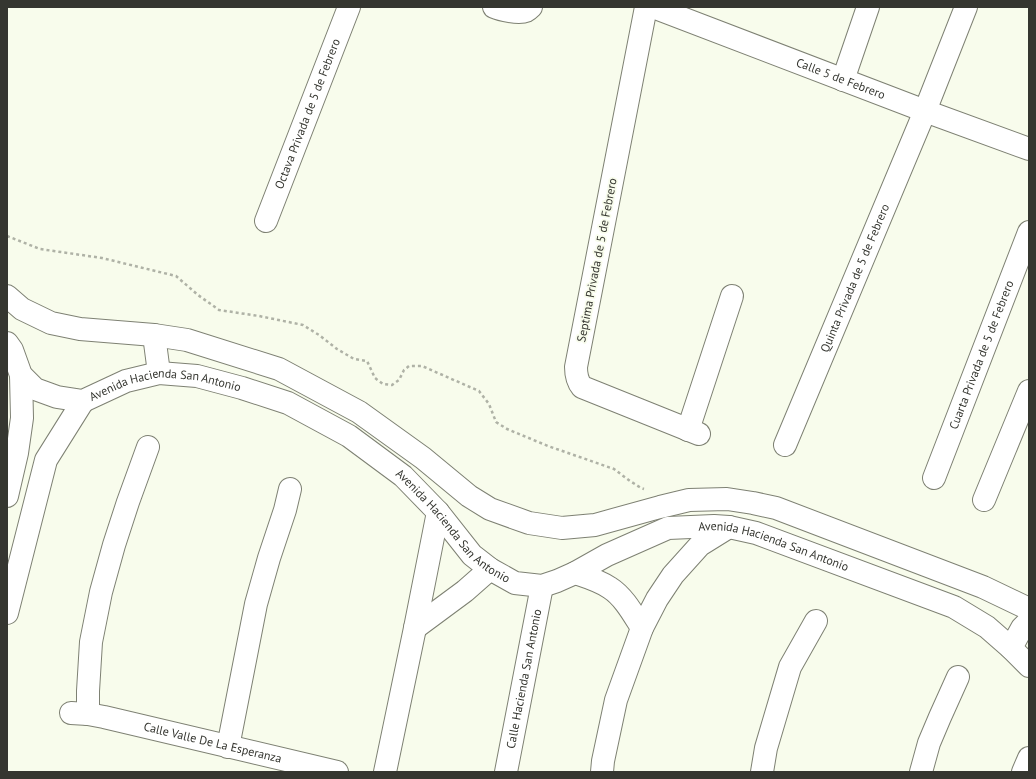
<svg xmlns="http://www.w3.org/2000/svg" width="1036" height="779" font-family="'PT Sans',sans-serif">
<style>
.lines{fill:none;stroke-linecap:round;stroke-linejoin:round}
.minor-casing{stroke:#7e8173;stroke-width:24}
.path{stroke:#afb2a6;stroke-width:2.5;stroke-dasharray:3 3;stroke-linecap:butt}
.minor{stroke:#fff;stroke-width:22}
.labels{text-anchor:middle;stroke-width:3.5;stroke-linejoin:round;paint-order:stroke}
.street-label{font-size:12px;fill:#353630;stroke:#f8fcec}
</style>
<rect width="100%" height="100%" fill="#f8fcec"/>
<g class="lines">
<defs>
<g id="minor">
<path d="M 494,7 C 501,10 519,14 526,11 C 528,10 530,8 531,7"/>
<path d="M 646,7 L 576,367 C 576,375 577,381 582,387 L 699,434"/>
<path id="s1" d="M 653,7 L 925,111 L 1029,149"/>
<path d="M 843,80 L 868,7"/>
<path id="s2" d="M 266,221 L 349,7"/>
<path d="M 7,296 L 22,309 L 51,323 L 80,329 L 154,335 L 187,340 L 279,369 L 359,412 L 423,458 L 469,496 L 490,509 L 529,523 L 562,528 L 595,525 L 660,507 L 689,500 L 727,499 L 753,503 L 776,508 L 983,587 L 1029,609"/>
<path d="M 154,335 L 159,373"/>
<path id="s3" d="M 7,343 L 12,350 L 21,375 L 35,389 L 57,397 L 83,401 L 126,381 L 159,373 L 197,376 L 242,388 L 288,403 L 349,436 L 403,476 L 438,512 L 472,555 L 490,569 L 515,583 L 542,586 L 557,581 L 575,573 L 607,555 L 668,528 L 714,526 L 729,527 L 756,533 L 954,607 L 987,627 L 1011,648 L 1029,666"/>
<path d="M 688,430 L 732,296"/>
<path id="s4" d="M 785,445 L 925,111 L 966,7"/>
<path id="s5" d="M 934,478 L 1029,232"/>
<path d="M 7,496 L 17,453 L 22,418 L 21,375"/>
<path d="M 984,500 L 1029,391"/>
<path d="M 575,573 C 587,577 600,581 610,588 C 624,597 633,614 642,628"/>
<path d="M 7,613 L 46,460 L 83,401"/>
<path d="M 415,628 L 465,591 L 490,569"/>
<path d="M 1011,648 L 1022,628 L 1029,621"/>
<path id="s6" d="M 71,713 L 88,714 L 104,717 L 337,772"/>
<path d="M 88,714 L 88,691 L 91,642 L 101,592 L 114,545 L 128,502 L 148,447"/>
<path d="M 228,747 L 256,604 L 269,558 L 285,510 L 290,489"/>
<path d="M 385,772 L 415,628 L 438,512"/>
<path id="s7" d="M 506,772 L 542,586"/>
<path d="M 602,772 L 603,761 L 616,700 L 642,628 L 657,599 L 673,575 L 700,545 L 729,527"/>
<path d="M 762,772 L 766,748 L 790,667 L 816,621"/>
<path d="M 921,772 L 929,743 L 940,717 L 958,677"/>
<path d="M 1023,772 L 1029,758"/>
</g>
</defs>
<use href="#minor" class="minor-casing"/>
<path class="path" d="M 7,236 L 40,249 L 102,258 L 176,276 L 198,295 L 219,310 L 259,316 L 303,325 L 319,335 L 337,349 L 354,359 L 367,361 L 375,378 L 383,384 L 392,385 L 399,380 L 404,370 L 409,366 L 422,366 L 479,391 L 489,404 L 496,422 L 507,429 L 548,446 L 614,469 L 630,481 L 641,488 L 644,489"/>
<use href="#minor" class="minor"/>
</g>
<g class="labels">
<g class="street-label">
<text dy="4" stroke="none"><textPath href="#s1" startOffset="201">Calle 5 de Febrero</textPath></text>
<text dy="4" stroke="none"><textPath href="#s2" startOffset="115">Octava Privada de 5 de Febrero</textPath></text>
<text transform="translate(597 260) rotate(-79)" y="4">Septima Privada de 5 de Febrero</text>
<text dy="4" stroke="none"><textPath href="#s4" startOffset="181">Quinta Privada de 5 de Febrero</textPath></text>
<text dy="4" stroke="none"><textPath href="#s5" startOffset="132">Cuarta Privada de 5 de Febrero</textPath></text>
<text dy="4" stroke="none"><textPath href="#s3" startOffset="191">Avenida Hacienda San Antonio</textPath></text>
<text dy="4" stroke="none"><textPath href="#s3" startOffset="527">Avenida Hacienda San Antonio</textPath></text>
<text dy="4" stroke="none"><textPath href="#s3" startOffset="887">Avenida Hacienda San Antonio</textPath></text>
<text dy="4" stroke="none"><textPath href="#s7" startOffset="95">Calle Hacienda San Antonio</textPath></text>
<text dy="4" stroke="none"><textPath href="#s6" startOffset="145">Calle Valle De La Esperanza</textPath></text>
</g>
</g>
<rect width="1036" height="779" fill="none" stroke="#353630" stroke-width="16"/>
</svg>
